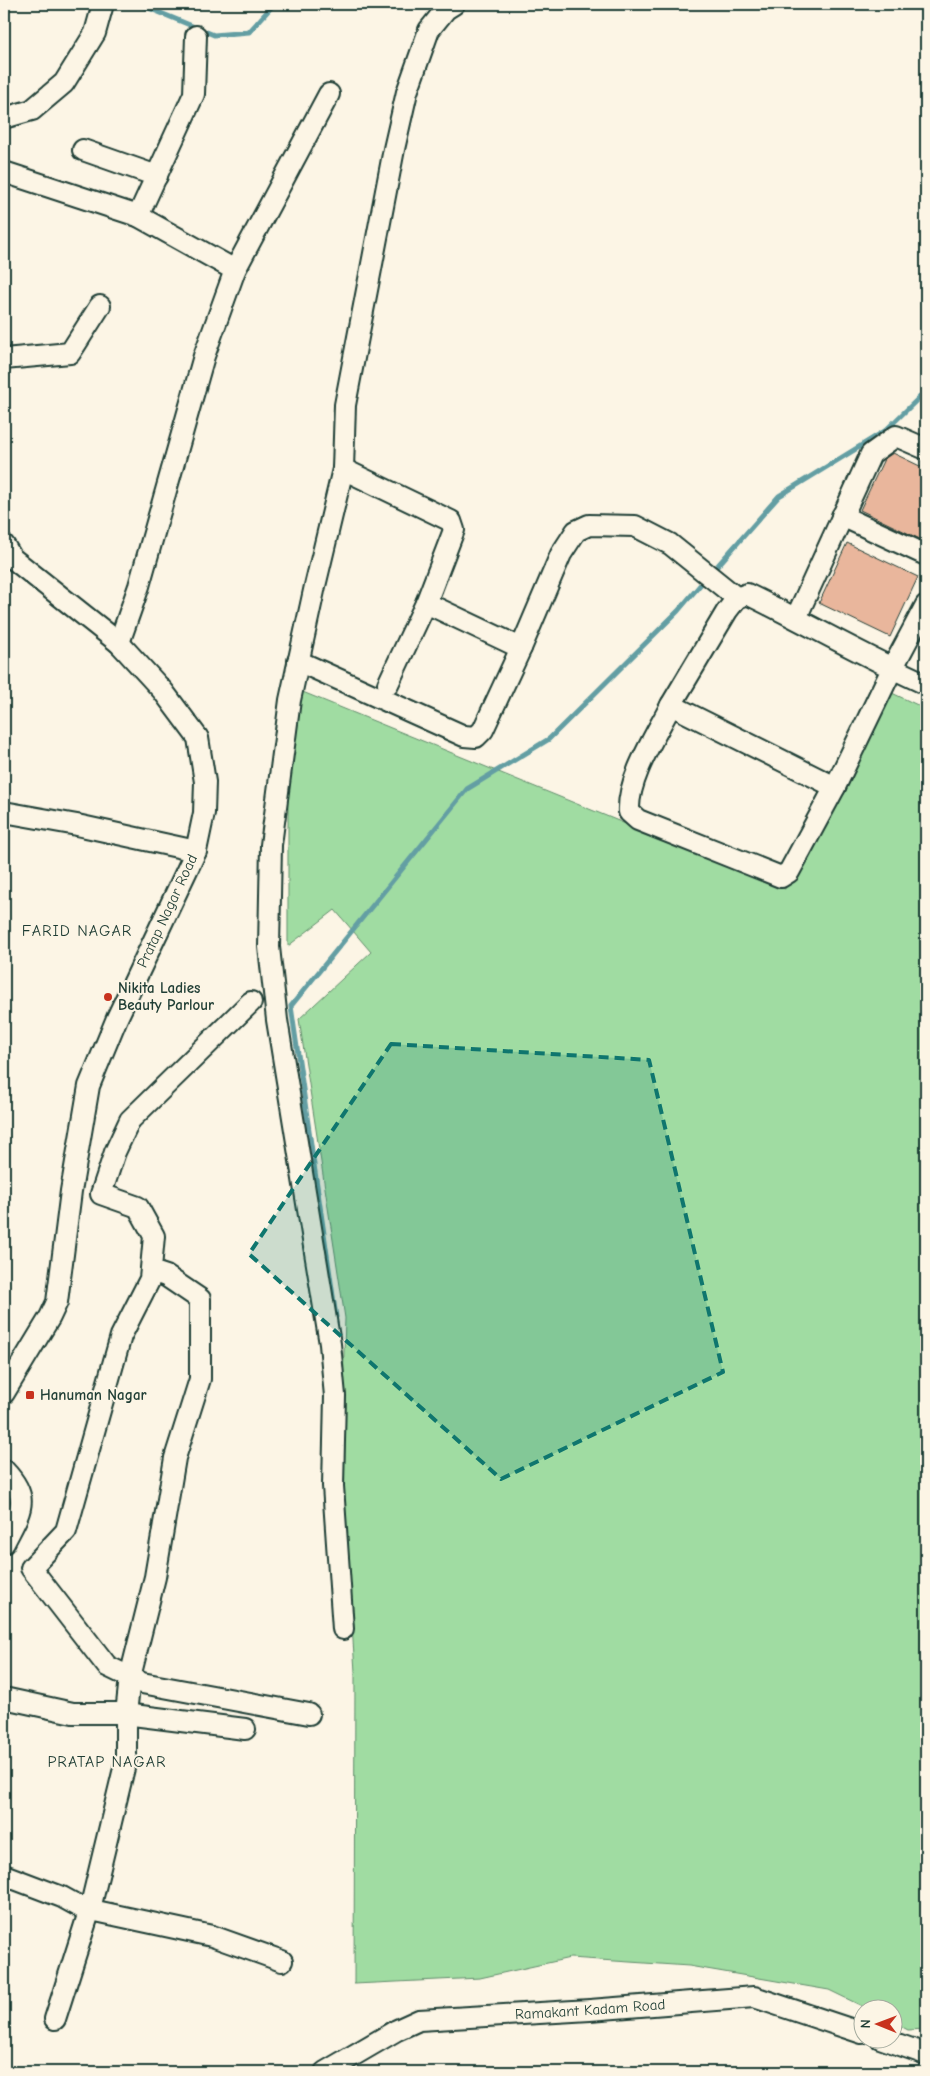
<svg xmlns="http://www.w3.org/2000/svg" width="930" height="2076" font-family="'Comic Neue',sans-serif">
<style>
.green{fill:#a0dca2;stroke:#608c6b}
.lines{fill:none;stroke-linecap:round;stroke-linejoin:round}
.stream{stroke:#639ea3;stroke-width:5}
.building{fill:#e9b69c;stroke:#1f3d34}
.street-casing{stroke:#1f3d34;stroke-width:24}
.street{stroke:#fcf5e5;stroke-width:20}
.marked{fill:#0f766e;fill-opacity:0.2;stroke:#0f766e;stroke-width:4;stroke-dasharray:10 6;stroke-linejoin:round}
.poi-dot{fill:#c8321e;stroke:#fcf5e5;stroke-width:2}
.labels{text-anchor:middle;stroke-width:4;stroke-linejoin:round;paint-order:stroke}
.street-label{font-size:15px;fill:#1f3d34;stroke:#fcf5e5}
.poi-label{font-size:15px;font-weight:bold;fill:#1f3d34;stroke:#fcf5e5;text-anchor:start}
.neighbourhood-label{font-size:16px;letter-spacing:1px;fill:#1f3d34;stroke:#fcf5e5}
</style>
<rect width="100%" height="100%" fill="#fcf5e5"/>
<filter id="ink" filterUnits="userSpaceOnUse"><feTurbulence type="fractalNoise" baseFrequency=".02" numOctaves="2"/><feDisplacementMap in="SourceGraphic" scale="10" xChannelSelector="R" yChannelSelector="G"/><feConvolveMatrix kernelMatrix="1 2 1 2 8 2 1 2 1" color-interpolation-filters="sRGB"/></filter>
<g filter="url(#ink)">
<path class="green" d="M 288,686 L 785,889 L 892,693 L 926,709 L 926,2029 L 908,2030 L 893,2022 L 892,2008 L 866,2008 L 829,1990 L 689,1966 L 570,1958 L 480,1978 L 354,1984 L 355,1672 L 341,1451 L 345,1318 L 299,1019 L 371,952 L 335,910 L 288,946 Z"/>
<g class="lines">
<g class="stream">
<path d="M 139,4 L 214,35 L 249,32 L 274,4"/>
<path d="M 712,572 L 779,496 L 885,431 L 926,391"/>
<path d="M 336,1317 L 291,1006 L 467,789 L 549,739 L 678,611 L 706,578"/>
</g>
</g>
<g class="building">
<path d="M 893,453 L 926,469 L 926,542 L 860,510 L 884,459 Z"/>
<path d="M 847,543 L 918,577 L 890,637 L 819,603 Z"/>
</g>
<g class="lines">
<defs>
<g id="street">
<path d="M 4,118 L 32,110 L 64,83 L 95,33 L 103,4"/>
<path d="M 83,150 L 157,176"/>
<path d="M 4,172 L 138,216 L 235,270"/>
<path d="M 138,216 L 194,94 L 196,36"/>
<path d="M 4,359 L 70,353 L 100,306"/>
<path d="M 343,469 L 451,521 L 454,530 L 426,603 L 388,684"/>
<path d="M 842,516 L 926,555"/>
<path d="M 4,545 L 12,558 L 119,643 L 163,691 L 198,738 L 205,782 L 204,813 L 196,851 L 117,1018 L 89,1086 L 71,1191 L 57,1302 L 50,1317 L 4,1393"/>
<path d="M 426,603 L 521,648"/>
<path d="M 926,605 L 892,669 L 835,787 L 671,705 L 727,611 L 737,598 L 747,594 C 807,623 865,657 926,684"/>
<path d="M 796,618 L 871,454 L 896,436 L 926,449"/>
<path d="M 119,643 L 139,586 L 204,356 L 235,270 L 329,94"/>
<path d="M 298,661 L 464,736 L 476,737 L 483,730 L 521,648 L 561,554 L 576,531 L 589,525 L 635,526 L 670,544 L 737,598"/>
<path d="M 671,705 C 656,735 627,779 629,812 L 638,820 L 781,877 L 789,872 L 835,787"/>
<path d="M 4,812 L 77,825 L 196,851"/>
<path d="M 251,1002 L 130,1120 L 115,1152 L 101,1194 L 138,1207 L 154,1236 L 150,1279 L 121,1336 L 66,1531 L 31,1568 L 107,1666 L 142,1683 L 309,1714"/>
<path d="M 4,1470 C 32,1499 20,1511 4,1543"/>
<path d="M 343,1629 L 333,1486 L 335,1396 L 330,1344 L 277,1020 L 269,947 L 271,845 L 290,700 L 315,586 L 343,469 L 345,405 L 394,149 L 407,92 L 429,30 L 446,9 L 454,4"/>
<path d="M 4,1698 L 73,1713 L 117,1713 L 245,1729"/>
<path d="M 4,1875 L 62,1897 L 82,1908 L 212,1936 L 282,1961"/>
<path d="M 55,2019 L 90,1909 L 126,1760 L 126,1714 L 130,1677 L 155,1577 L 175,1458 L 200,1379 L 200,1299 L 166,1276 L 151,1271"/>
<path d="M 880,2038 L 926,2054"/>
<path id="s1" d="M 325,2072 L 397,2030 L 419,2020 L 590,2010 L 754,1997 L 862,2033"/>
</g>
</defs>
<use href="#street" class="street-casing"/>
<use href="#street" class="street"/>
</g>
</g>
<path class="marked" d="M 391,1044 L 649,1060 L 723,1372 L 501,1479 L 249,1254 Z"/>
<g class="poi-dot">
<circle cx="108" cy="997" r="5"/>
<rect x="25" y="1390" width="10" height="10" rx="2.5"/>
</g>
<g class="labels">
<g class="street-label">
<text transform="translate(167 911) rotate(-65)" y="5">Pratap Nagar Road</text>
<text dy="5" stroke="none"><textPath href="#s1" startOffset="279">Ramakant Kadam Road</textPath></text>
</g>
<g class="poi-label">
<text x="118" y="993">Nikita Ladies<tspan x="118" dy="17">Beauty Parlour</tspan></text>
<text x="40" y="1400">Hanuman Nagar</text>
</g>
<g class="neighbourhood-label">
<text x="77" y="936">FARID NAGAR</text>
<text x="107" y="1767">PRATAP NAGAR</text>
</g>
</g>
<rect width="930" height="2076" fill="none" stroke="#fcf5e5" stroke-width="20"/>
<rect x="10" y="10" width="910" height="2056" fill="none" stroke="#1f3d34" stroke-width="2" filter="url(#ink)"/>
<g transform="translate(878 2024) rotate(271)"><circle r="24" fill="#fcf5e5" stroke="#a4ab9e"/>
<path d="M0-4L9 19L0 12L-9 19Z" fill="#c8321e"/>
<text y="-8" font-size="14" font-weight="bold" text-anchor="middle" fill="#1f3d34">N</text>
</g>
</svg>
